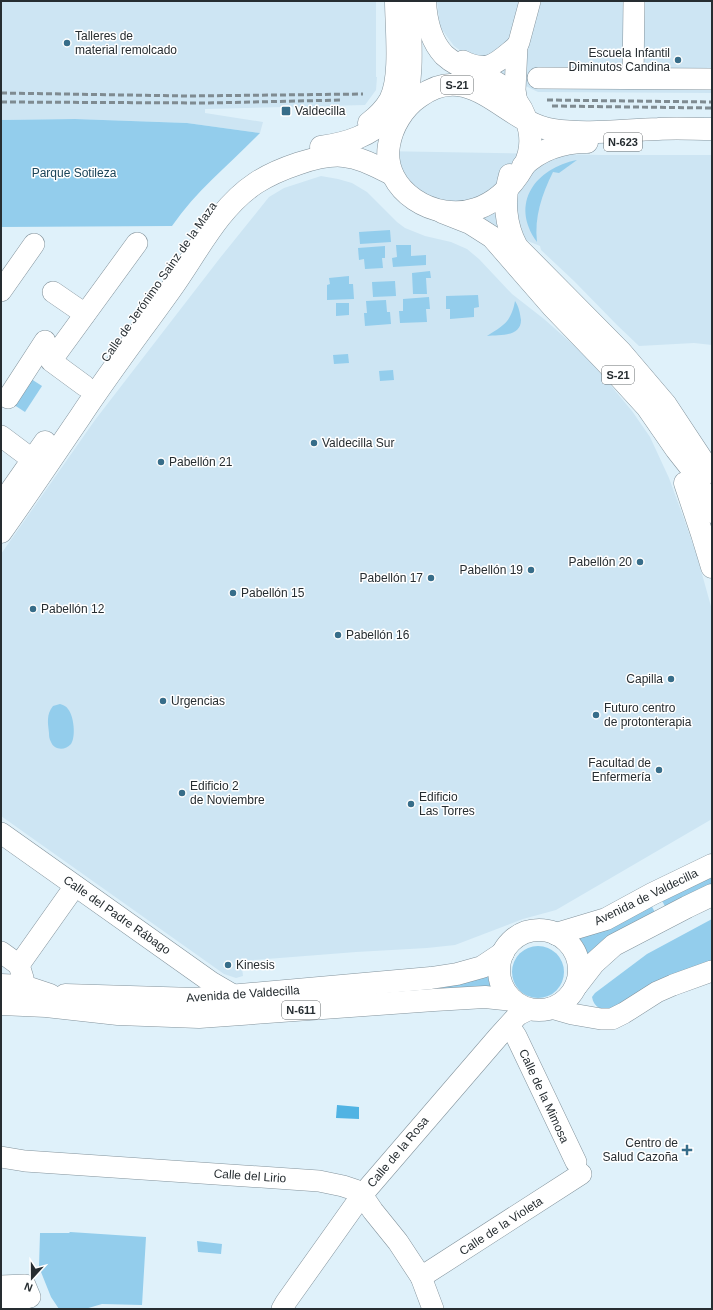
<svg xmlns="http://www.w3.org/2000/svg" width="713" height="1310" font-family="Helvetica,sans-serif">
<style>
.built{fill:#cde5f3}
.green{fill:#93cdec}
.water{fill:#50b3e3}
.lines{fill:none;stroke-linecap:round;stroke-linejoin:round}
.minor-casing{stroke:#83939c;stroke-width:22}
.major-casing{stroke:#83939c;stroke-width:23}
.highway-casing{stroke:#83939c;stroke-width:23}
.minor{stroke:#fff;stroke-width:21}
.major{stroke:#fff;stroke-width:22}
.highway{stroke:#fff;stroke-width:22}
.rail{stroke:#7f8b91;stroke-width:3;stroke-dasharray:6 3;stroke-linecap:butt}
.poi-dot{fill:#376d89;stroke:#fff;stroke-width:1.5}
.labels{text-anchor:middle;stroke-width:3;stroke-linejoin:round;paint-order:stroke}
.shield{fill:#fff;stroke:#676c6f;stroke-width:1}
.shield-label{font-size:11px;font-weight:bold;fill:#262d31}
.poi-label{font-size:12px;fill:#262d31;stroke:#fff;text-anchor:start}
.park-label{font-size:12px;fill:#194358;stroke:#fff}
.street-label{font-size:12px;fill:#262d31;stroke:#fff}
</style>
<rect width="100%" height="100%" fill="#dff1fa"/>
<g class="built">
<path d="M 1,1 L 376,1 L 376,77 L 377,77 L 376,90 L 365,105 L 205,109 L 205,113 L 263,122 L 260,133 L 187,123 L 75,119 L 1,120 Z"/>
<path d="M 437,1 L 712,1 L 712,93 L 538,92 L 476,62 L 454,46 L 440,27 Z"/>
<path d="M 379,151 L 602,155 L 712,155 L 712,345 L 694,343 L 639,346 L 617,325 L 574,281 L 541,250 L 540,246 L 367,175 Z"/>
<path d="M 321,176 L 338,179 L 352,183 L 367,192 L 397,222 L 405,228 L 425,236 L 451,242 L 467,249 L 479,259 L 512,294 L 544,319 L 587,357 L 632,411 L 650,437 L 669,478 L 684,519 L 697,556 L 712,610 L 712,819 L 556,910 L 523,919 L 455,945 L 427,948 L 356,952 L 241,961 L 243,976 L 236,978 L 224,974 L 1,816 L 1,554 L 95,420 L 220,258 L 269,197 L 284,188 Z"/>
</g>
<g class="green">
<path d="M 75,119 L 187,123 L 260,133 C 230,164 197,190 172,226 L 1,227 L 1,120 Z"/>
<path d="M 577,160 L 559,173 L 553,172 C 542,194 534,217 537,242 C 509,203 536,168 577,160 Z"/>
<path d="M 390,230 L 391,242 L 360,244 L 359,232 Z"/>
<path d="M 396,245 L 411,245 L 411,256 L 426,255 L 426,265 L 393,267 L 392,258 L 397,257 Z"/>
<path d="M 385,246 L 385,258 L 382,258 L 383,268 L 365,269 L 364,259 L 359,260 L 358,248 Z"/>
<path d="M 430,271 L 431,278 L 426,278 L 427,294 L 413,294 L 412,273 Z"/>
<path d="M 349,276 L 349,284 L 353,284 L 354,299 L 327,300 L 327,285 L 330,284 L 329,278 Z"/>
<path d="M 395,281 L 396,296 L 373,297 L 372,282 Z"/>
<path d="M 478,295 L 479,307 L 474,308 L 474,317 L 450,319 L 450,309 L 446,309 L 446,296 Z"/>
<path d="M 429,297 L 430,309 L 426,309 L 427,322 L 400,323 L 399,311 L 403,311 L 403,299 Z"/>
<path d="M 386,300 L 387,312 L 390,312 L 391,324 L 365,326 L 364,313 L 367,313 L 366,301 Z"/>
<path d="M 515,301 C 519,307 520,313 521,320 C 521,337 499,335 487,336 C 502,326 511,323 515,301 Z"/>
<path d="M 336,303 L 349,303 L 349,315 L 336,316 Z"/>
<path d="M 348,354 L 349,363 L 334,364 L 333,355 Z"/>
<path d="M 393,370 L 394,380 L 380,381 L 379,371 Z"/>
<path d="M 25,375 L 42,386 L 25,412 L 8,401 Z"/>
<path d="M 60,704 C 63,705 66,706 68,709 C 74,716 76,737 71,744 C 65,751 54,750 51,742 C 49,739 49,735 49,733 C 48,723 46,715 53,706 Z"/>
<path d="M 712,875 L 712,884 L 666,908 L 661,899 Z"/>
<path d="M 651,905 L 656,914 L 588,958 L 584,948 L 577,939 Z"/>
<path d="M 712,919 L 712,965 L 611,1012 C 601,1009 594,1008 592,997 L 595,993 L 647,954 Z"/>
<circle cx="538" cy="972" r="26"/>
<path d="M 489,974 L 491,990 L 439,991 L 439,987 Z"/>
<path d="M 70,1232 L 146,1237 L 142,1305 L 102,1304 L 85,1309 L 59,1309 L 51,1297 L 39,1267 L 40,1233 L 69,1233 Z"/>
<path d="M 197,1241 L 222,1244 L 221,1254 L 198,1252 Z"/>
</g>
<path class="water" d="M 337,1105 L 359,1107 L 359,1119 L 336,1118 Z"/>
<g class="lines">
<defs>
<g id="minor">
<path d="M 517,46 L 515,90 L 517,103"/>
<path d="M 510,59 L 519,42 L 530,1"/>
<path d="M 463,61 C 489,74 497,62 517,46"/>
<path d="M 538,78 L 712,79"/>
<path d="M 633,78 L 634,1"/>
<path d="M 1,291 L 34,244"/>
<path d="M 53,292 L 85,314"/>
<path d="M 85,386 L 51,361 L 137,243"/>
<path d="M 8,398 L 45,341"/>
<path d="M 1,436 L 33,460"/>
<path d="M 1,833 L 211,982 L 235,996"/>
<path d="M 1,952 L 19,965 L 23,978"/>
<path d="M 19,965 L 75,886"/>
<path d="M 551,1008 L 572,1014 L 601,1019 L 612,1019 L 624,1013 L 657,992 L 673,985 L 712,971"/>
<path d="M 512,1030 L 516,1036 L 576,1162"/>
<path d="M 1,1157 L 25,1161 L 319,1181 L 343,1186 L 355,1190 L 362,1195 L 373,1211 L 398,1242 L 421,1277 L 433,1309"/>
<path d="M 421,1277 L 581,1174"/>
<path d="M 1,1286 L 25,1285 L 30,1297 L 9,1303 L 6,1292 L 1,1294"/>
<path d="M 282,1309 L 286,1302 L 362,1195 L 498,1037 L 518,1015 L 530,1009"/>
</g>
<g id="major">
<path d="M 369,123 C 378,116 385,109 390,100 C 402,78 396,27 396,1"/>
<path d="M 321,147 C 348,143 370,136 390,116"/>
<path d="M 510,175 C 503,199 505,225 517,247 L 620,351 L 666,405 L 705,464 L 712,472"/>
<path d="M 442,212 L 470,223 L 492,237 L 552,306 L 605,361 L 647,407 L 676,449 L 691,468 L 712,512"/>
<path d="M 685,483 L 702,534 L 712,567"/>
<path d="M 1,505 L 45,442"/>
<path d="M 1,532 C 28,494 54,455 80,417 C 109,373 141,331 171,289 C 197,253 218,208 256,183 C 276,170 320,153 344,156 C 362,158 377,167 392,174"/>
<circle cx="539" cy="970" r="40"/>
<path d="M 556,934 L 606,919 L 652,894 L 712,865"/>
<path d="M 1,985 L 23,986 L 50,995"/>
<path d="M 577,985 L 594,963 L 614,945 L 687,907 L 712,895"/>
<path d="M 65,995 L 195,999 L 431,978 L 457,974 L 482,967 L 503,953"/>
<path d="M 1,1004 L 46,1006 L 118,1014 L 199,1017 L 434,1000 L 485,997 L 512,1000"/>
</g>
<g id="highway">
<path d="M 425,1 C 426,20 430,40 444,55 C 459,69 478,72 495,82 C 523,98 540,136 524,166 C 513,185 497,202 476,209 C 436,223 381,191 389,145 C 392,127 403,108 419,97 C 471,58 505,123 553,130 C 587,135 623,130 658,129 C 676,128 694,129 712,129"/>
<path d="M 402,113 C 415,80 410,36 409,1"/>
<path d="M 523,166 C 541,149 563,142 587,142"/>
</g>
</defs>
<use href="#minor" class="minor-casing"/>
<use href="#major" class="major-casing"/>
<use href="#highway" class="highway-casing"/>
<use href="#minor" class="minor"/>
<use href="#major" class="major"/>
<use href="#highway" class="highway"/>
<g class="rail">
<path d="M 1,93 L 188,96 L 363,94"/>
<path d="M 547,100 L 712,102"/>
<path d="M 1,102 L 207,103 L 342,100"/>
<path d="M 552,106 L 712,108"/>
</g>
</g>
<g class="poi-dot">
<circle cx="67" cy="43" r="4"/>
<circle cx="678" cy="60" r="4"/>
<rect x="281" y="106" width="10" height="10" rx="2"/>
<circle cx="314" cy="443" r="4"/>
<circle cx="161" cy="462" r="4"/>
<circle cx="640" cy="562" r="4"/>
<circle cx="531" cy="570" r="4"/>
<circle cx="431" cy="578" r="4"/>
<circle cx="233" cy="593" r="4"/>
<circle cx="33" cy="609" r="4"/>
<circle cx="338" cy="635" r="4"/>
<circle cx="671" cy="679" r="4"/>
<circle cx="163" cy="701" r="4"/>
<circle cx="596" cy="715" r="4"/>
<circle cx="659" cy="770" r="4"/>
<circle cx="182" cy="793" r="4"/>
<circle cx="411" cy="804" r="4"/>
<circle cx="228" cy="965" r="4"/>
<path d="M685 1144h4v4h4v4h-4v4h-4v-4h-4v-4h4z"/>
</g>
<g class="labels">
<g class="shield">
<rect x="441" y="76" width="32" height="18" rx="3"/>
<rect x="604" y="133" width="38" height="18" rx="3"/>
<rect x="602" y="366" width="32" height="18" rx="3"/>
<rect x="282" y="1001" width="38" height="18" rx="3"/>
</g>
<g class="shield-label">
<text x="457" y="89">S-21</text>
<text x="623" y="146">N-623</text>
<text x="618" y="379">S-21</text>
<text x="301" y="1014">N-611</text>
</g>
<g class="poi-label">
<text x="75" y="40">Talleres de<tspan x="75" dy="14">material remolcado</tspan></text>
<text x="670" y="57" text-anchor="end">Escuela Infantil<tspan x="670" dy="14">Diminutos Candina</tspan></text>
<text x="295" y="115">Valdecilla</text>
<text x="322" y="447">Valdecilla Sur</text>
<text x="169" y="466">Pabellón 21</text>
<text x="632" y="566" text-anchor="end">Pabellón 20</text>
<text x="523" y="574" text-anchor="end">Pabellón 19</text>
<text x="423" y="582" text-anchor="end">Pabellón 17</text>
<text x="241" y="597">Pabellón 15</text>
<text x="41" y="613">Pabellón 12</text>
<text x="346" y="639">Pabellón 16</text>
<text x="663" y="683" text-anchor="end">Capilla</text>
<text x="171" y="705">Urgencias</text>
<text x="604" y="712">Futuro centro<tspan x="604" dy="14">de protonterapia</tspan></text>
<text x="651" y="767" text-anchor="end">Facultad de<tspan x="651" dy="14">Enfermería</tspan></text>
<text x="190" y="790">Edificio 2<tspan x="190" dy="14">de Noviembre</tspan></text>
<text x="419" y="801">Edificio<tspan x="419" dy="14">Las Torres</tspan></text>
<text x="236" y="969">Kinesis</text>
<text x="678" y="1147" text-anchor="end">Centro de<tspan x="678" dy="14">Salud Cazoña</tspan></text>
</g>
<g class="park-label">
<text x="74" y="177">Parque Sotileza</text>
</g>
<g class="street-label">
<text transform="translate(159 282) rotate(-55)" y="4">Calle de Jerónimo Sainz de la Maza</text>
<text transform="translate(646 897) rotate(-26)" y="4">Avenida de Valdecilla</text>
<text transform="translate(117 915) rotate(35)" y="4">Calle del Padre Rábago</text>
<text transform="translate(243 994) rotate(-4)" y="4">Avenida de Valdecilla</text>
<text transform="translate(544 1096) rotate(65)" y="4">Calle de la Mimosa</text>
<text transform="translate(398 1152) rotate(-50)" y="4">Calle de la Rosa</text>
<text transform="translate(250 1176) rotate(4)" y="4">Calle del Lirio</text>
<text transform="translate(501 1226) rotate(-33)" y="4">Calle de la Violeta</text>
</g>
</g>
<rect width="713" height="1310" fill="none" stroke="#262d31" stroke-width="4"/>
<g transform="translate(32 1278) rotate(201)" stroke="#ffffff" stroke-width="3" paint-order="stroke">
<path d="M0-3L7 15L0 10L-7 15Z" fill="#262d31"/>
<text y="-6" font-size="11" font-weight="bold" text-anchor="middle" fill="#262d31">N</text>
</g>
</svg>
